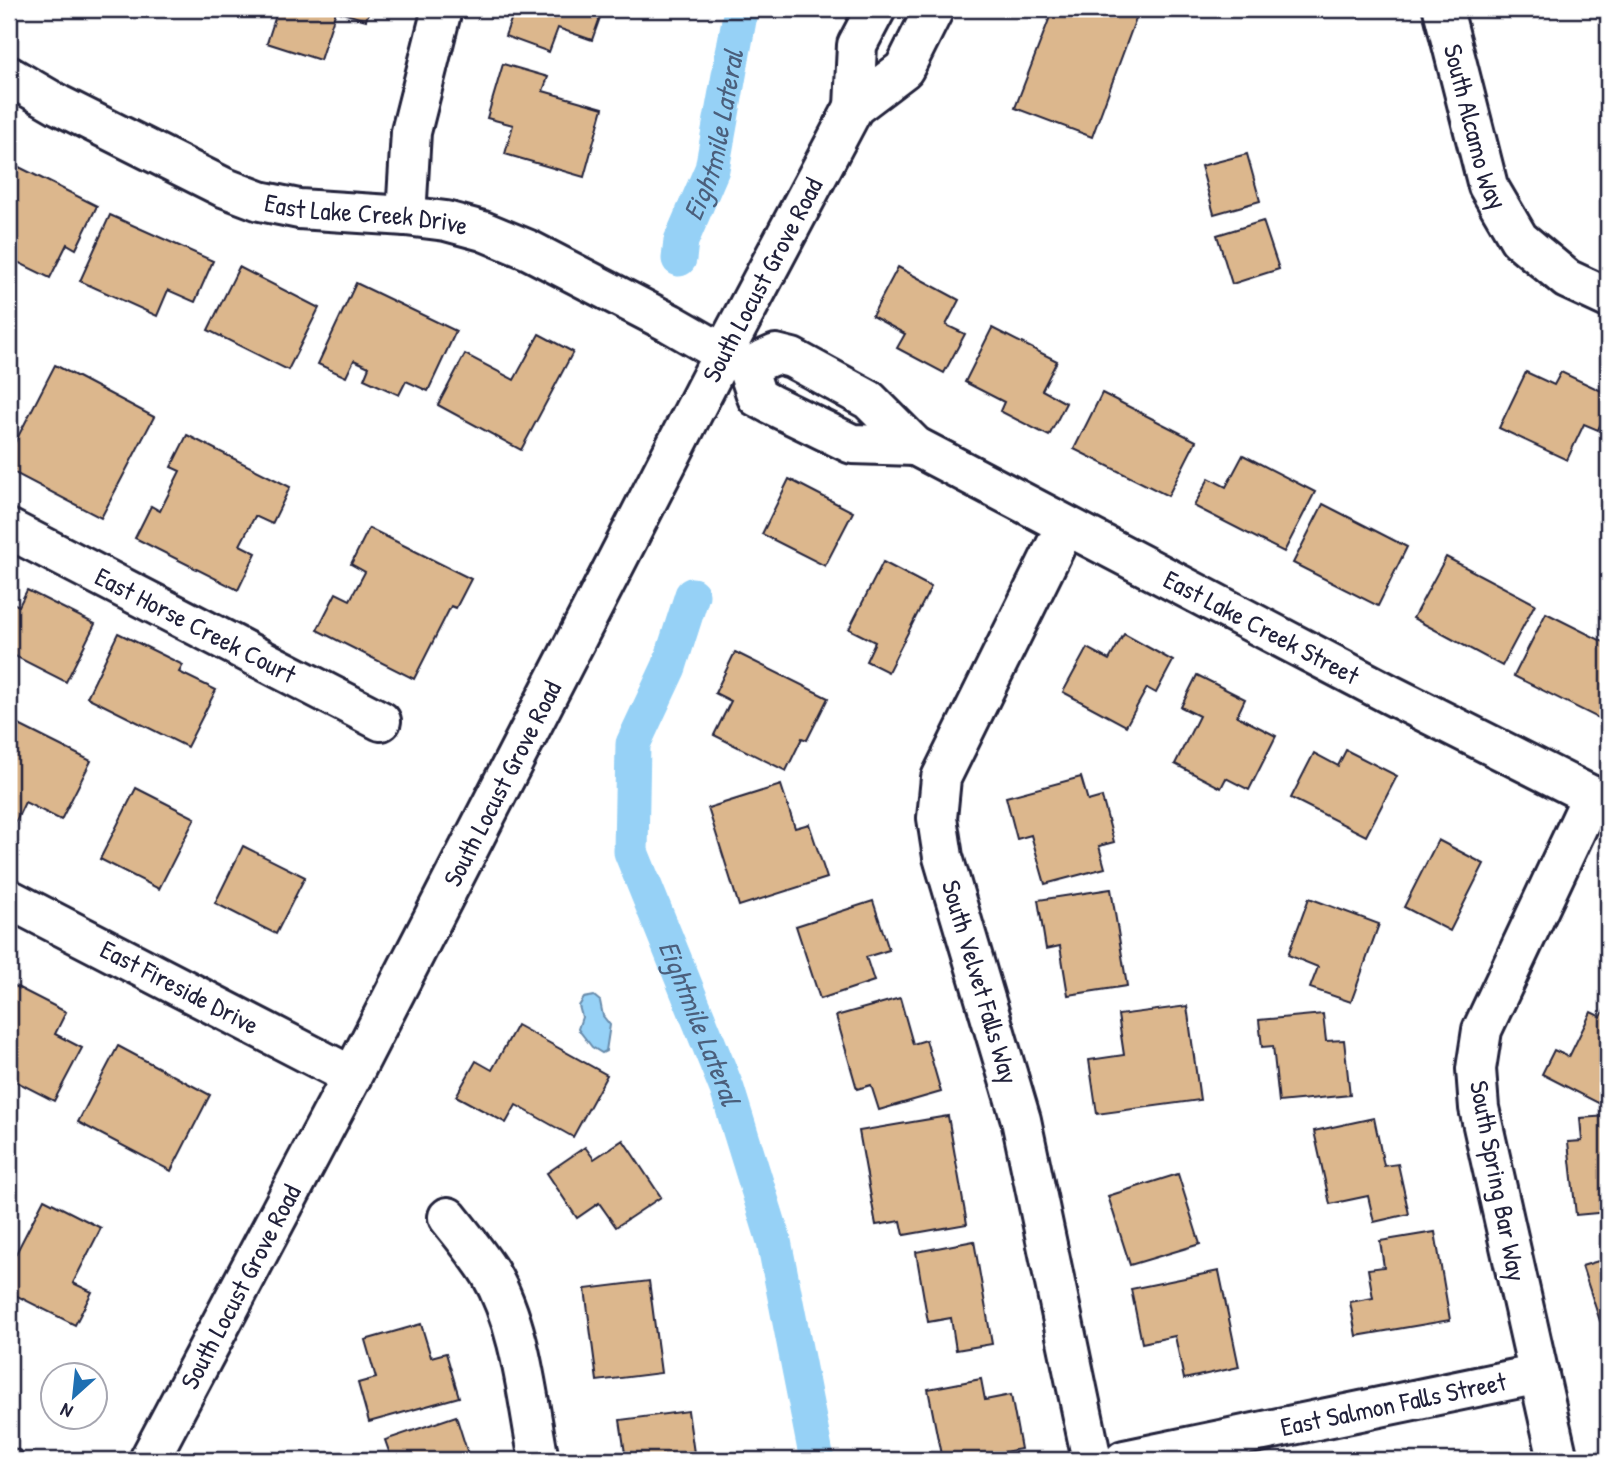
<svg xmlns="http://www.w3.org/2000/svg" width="1617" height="1469" font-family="'Patrick Hand',sans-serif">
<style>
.water{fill:#96d1f6;stroke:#688bab;stroke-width:2}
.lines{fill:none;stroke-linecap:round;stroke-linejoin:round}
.canal{stroke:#96d1f6;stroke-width:35}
.building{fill:#dcb78d;stroke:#22223b;stroke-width:2}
.lane-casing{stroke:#22223b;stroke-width:24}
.street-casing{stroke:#22223b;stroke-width:44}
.secondary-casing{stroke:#22223b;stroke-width:44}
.lane{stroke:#fff;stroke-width:19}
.street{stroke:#fff;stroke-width:38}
.secondary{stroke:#fff;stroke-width:38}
.labels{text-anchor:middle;stroke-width:5;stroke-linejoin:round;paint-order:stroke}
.street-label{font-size:26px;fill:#22223b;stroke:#fff}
.water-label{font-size:28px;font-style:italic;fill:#4b5f7c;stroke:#fff}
</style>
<rect width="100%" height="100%" fill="#fff"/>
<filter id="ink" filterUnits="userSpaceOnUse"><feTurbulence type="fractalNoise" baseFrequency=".0143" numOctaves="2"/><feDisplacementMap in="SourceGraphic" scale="14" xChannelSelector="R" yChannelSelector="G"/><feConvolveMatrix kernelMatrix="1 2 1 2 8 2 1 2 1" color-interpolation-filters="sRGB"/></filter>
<g filter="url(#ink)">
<path class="water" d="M 594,996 L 600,1001 L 603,1016 L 610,1025 L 606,1051 L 602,1053 L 592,1047 L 578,1029 L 582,1017 L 579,1006 L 584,998 Z"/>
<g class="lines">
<g class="canal">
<path id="s1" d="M 679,259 L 681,241 L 712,169 L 741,9"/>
<path id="s2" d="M 692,595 L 669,667 L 633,744 L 631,852 L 727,1089 L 774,1241 L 817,1460"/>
</g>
</g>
<g class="building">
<path d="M 278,9 L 370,9 L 366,20 L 336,11 L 320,60 L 267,43 Z"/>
<path d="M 515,9 L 603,9 L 592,40 L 558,28 L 549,52 L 505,36 Z"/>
<path d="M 1053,9 L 1139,10 L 1092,137 L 1015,108 Z"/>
<path d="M 503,64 L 548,77 L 543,91 L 603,108 L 584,177 L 505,154 L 513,125 L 487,118 Z"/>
<path d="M 1247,154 L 1260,201 L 1214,214 L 1201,166 Z"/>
<path d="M 9,162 L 97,206 L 76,249 L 67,244 L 50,278 L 9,258 Z"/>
<path d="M 110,215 L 213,261 L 195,302 L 168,290 L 157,316 L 80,281 Z"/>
<path d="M 1263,221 L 1279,269 L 1232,284 L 1217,235 Z"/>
<path d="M 239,267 L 319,308 L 288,370 L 208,330 Z"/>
<path d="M 898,267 L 959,300 L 946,325 L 965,334 L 944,373 L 897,348 L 905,334 L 872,316 Z"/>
<path d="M 356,283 L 456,331 L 428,391 L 406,381 L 399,395 L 364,379 L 369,367 L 354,360 L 346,377 L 318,364 Z"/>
<path d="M 992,328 L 1057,361 L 1042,390 L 1066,403 L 1049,436 L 1000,411 L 1004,402 L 965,382 Z"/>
<path d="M 539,334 L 573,352 L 521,450 L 438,405 L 465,354 L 514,380 Z"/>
<path d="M 55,365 L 154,417 L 101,518 L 9,470 L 9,454 Z"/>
<path d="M 1526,372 L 1554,385 L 1561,372 L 1608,394 L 1608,408 L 1598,430 L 1584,424 L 1567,460 L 1499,428 Z"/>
<path d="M 1102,393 L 1196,441 L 1168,496 L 1074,449 Z"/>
<path d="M 187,435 L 290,487 L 272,524 L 255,516 L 240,545 L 256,553 L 238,590 L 135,538 L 151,506 L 160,511 L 180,471 L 171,467 Z"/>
<path d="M 1243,455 L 1315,492 L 1284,552 L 1194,506 L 1209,478 L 1226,487 Z"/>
<path d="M 789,479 L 853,512 L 825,566 L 762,534 Z"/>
<path d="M 1323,504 L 1407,547 L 1378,606 L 1293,563 Z"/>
<path d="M 369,528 L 471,579 L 456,608 L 451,606 L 414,679 L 317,630 L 336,593 L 350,600 L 365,572 L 351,564 Z"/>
<path d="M 1446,557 L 1535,604 L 1502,666 L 1413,618 Z"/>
<path d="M 883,562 L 931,587 L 888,672 L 866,661 L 875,642 L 849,629 Z"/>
<path d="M 27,590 L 95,624 L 66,682 L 9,653 L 9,601 L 19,606 Z"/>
<path d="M 1546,613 L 1608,644 L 1608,723 L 1514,676 Z"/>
<path d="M 118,633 L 183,665 L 179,672 L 216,690 L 187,747 L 87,697 Z"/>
<path d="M 1124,634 L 1173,661 L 1156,693 L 1147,688 L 1126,726 L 1063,692 L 1087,648 L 1109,660 Z"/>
<path d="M 735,652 L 828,698 L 807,740 L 802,738 L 786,771 L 714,735 L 731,701 L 715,693 Z"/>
<path d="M 1197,675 L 1245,699 L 1237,716 L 1276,736 L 1249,790 L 1226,778 L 1221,788 L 1175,764 L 1199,716 L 1181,707 Z"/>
<path d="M 13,722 L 91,761 L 61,820 L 25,802 L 16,821 L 9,817 L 9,730 Z"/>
<path d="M 1346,750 L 1397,776 L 1366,836 L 1291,798 L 1314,753 L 1338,766 Z"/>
<path d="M 1081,777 L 1088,801 L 1102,797 L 1114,842 L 1099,846 L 1105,868 L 1045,884 L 1031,835 L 1017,839 L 1006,797 Z"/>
<path d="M 781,785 L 795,828 L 809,824 L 827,878 L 739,906 L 708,808 Z"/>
<path d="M 136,788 L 195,818 L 159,889 L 100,859 Z"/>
<path d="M 1438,840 L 1484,864 L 1450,931 L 1404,907 Z"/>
<path d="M 243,846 L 305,877 L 276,934 L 215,903 Z"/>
<path d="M 1111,889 L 1127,986 L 1068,995 L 1060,946 L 1046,949 L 1038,900 Z"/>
<path d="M 1309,898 L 1379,924 L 1351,1002 L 1310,988 L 1318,967 L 1288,955 Z"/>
<path d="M 873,901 L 889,950 L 866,957 L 874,981 L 820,999 L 796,926 Z"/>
<path d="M 15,986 L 66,1012 L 55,1034 L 82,1048 L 54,1101 L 9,1078 L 9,998 Z"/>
<path d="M 900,998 L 913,1044 L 926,1040 L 941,1092 L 879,1110 L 871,1085 L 857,1089 L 836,1016 Z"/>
<path d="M 1608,1003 L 1608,1092 L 1602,1105 L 1542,1074 L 1554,1050 L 1569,1057 L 1591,1012 L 1601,1017 Z"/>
<path d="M 1187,1006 L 1200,1100 L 1097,1114 L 1089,1060 L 1124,1055 L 1118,1015 Z"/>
<path d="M 1323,1014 L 1326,1041 L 1344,1040 L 1350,1095 L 1279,1102 L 1273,1046 L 1262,1047 L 1259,1020 Z"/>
<path d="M 517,1025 L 607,1075 L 573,1137 L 516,1105 L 506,1123 L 456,1096 L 476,1061 L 492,1070 Z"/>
<path d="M 118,1046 L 210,1095 L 171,1171 L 78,1122 Z"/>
<path d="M 948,1116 L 967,1224 L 904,1235 L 901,1221 L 876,1225 L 859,1131 Z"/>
<path d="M 1608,1116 L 1608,1212 L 1576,1215 L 1568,1142 L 1582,1141 L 1580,1118 Z"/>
<path d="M 1374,1118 L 1384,1166 L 1398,1164 L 1409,1214 L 1374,1222 L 1368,1196 L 1330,1204 L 1314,1131 Z"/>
<path d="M 623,1140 L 661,1197 L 616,1227 L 599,1203 L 577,1218 L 547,1173 L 585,1147 L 594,1159 Z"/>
<path d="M 1178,1174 L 1200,1244 L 1130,1265 L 1108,1196 Z"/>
<path d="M 44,1199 L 101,1228 L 73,1283 L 92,1292 L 75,1325 L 9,1292 L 9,1267 Z"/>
<path d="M 1435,1232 L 1450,1320 L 1356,1336 L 1350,1302 L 1373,1298 L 1368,1269 L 1384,1267 L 1380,1241 Z"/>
<path d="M 974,1241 L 992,1344 L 956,1350 L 951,1318 L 928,1322 L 916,1252 Z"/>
<path d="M 1608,1258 L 1608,1319 L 1600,1321 L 1582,1266 Z"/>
<path d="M 1219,1271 L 1239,1367 L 1184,1379 L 1175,1336 L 1142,1343 L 1131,1289 Z"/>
<path d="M 649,1281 L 661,1373 L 597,1381 L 585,1289 Z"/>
<path d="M 421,1324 L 431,1357 L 446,1353 L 459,1397 L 369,1422 L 358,1383 L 376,1378 L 365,1340 Z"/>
<path d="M 981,1379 L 985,1400 L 1011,1395 L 1021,1449 L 958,1460 L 942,1460 L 928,1389 Z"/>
<path d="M 688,1411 L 695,1460 L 626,1460 L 620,1420 Z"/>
<path d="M 456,1416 L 469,1457 L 458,1460 L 392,1460 L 385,1440 Z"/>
</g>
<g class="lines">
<defs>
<path id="lane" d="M 9,1458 L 14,1460"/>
<g id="street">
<path id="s3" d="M 1443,9 L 1488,186 L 1519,239 L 1567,279 L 1608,298"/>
<path id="s4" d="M 9,76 L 59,105 L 223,187 L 260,201 L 299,209 L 406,216 L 446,221 L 483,231 L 529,250 L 670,323 L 747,367 L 757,397 L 770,404 L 852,444 L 915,446"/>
<path d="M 406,216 L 411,132 L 442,9"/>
<path id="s5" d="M 747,367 L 776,354 L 792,358 L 869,400 L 915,446 L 1389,694 L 1608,804"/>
<path id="s6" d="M 1065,527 L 941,778 L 937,818 L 943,857 L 1021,1120 L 1092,1460"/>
<path id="s7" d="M 9,529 L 381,721"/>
<path id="s8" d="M 9,899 L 352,1076"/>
<path d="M 448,1217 C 462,1235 478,1254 490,1273 C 522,1328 527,1399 539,1460"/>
<path id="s9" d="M 1124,1460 L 1539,1374"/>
<path d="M 1558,1460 L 1479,1108 L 1476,1069 L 1482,1030 L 1592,796"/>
</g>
<g id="secondary">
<path d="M 876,9 L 857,45 L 854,107 L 904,69 L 934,9"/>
<path id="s10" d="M 149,1460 L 352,1076 L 723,354 L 854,107"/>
</g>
</defs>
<use href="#lane" class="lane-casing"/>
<use href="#street" class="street-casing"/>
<use href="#secondary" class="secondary-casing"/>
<use href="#lane" class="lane"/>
<use href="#street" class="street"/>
<use href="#secondary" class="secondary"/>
</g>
</g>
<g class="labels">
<g class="street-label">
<text dy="9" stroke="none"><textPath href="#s3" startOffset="122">South Alcamo Way</textPath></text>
<text dy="9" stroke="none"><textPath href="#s4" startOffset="388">East Lake Creek Drive</textPath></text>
<text dy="9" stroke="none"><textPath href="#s10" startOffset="1330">South Locust Grove Road</textPath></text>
<text dy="9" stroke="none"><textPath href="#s7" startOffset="210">East Horse Creek Court</textPath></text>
<text dy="9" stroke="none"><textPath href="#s5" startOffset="592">East Lake Creek Street</textPath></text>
<text dy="9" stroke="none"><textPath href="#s10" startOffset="763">South Locust Grove Road</textPath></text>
<text dy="9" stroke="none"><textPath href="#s6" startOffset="490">South Velvet Falls Way</textPath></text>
<text dy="9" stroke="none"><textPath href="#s8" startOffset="192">East Fireside Drive</textPath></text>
<text transform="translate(1498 1181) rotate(79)" y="9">South Spring Bar Way</text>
<text dy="9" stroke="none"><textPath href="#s10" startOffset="196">South Locust Grove Road</textPath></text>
<text dy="9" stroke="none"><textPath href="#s9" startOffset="275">East Salmon Falls Street</textPath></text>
</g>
<g class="water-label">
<text dy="10" stroke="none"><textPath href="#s1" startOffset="130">Eightmile Lateral</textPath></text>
<text dy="10" stroke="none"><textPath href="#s2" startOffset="453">Eightmile Lateral</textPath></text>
</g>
</g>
<rect width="1617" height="1469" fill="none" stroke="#fff" stroke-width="35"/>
<rect x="18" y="18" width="1582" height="1434" fill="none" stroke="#22223b" stroke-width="2.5" filter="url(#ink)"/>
<g transform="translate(74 1396) rotate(207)"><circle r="33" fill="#ffffff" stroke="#a7a7b1" stroke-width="2"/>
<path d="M0-5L12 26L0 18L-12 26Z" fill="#1f6fb2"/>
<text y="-10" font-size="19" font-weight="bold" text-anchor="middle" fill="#22223b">N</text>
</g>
</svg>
